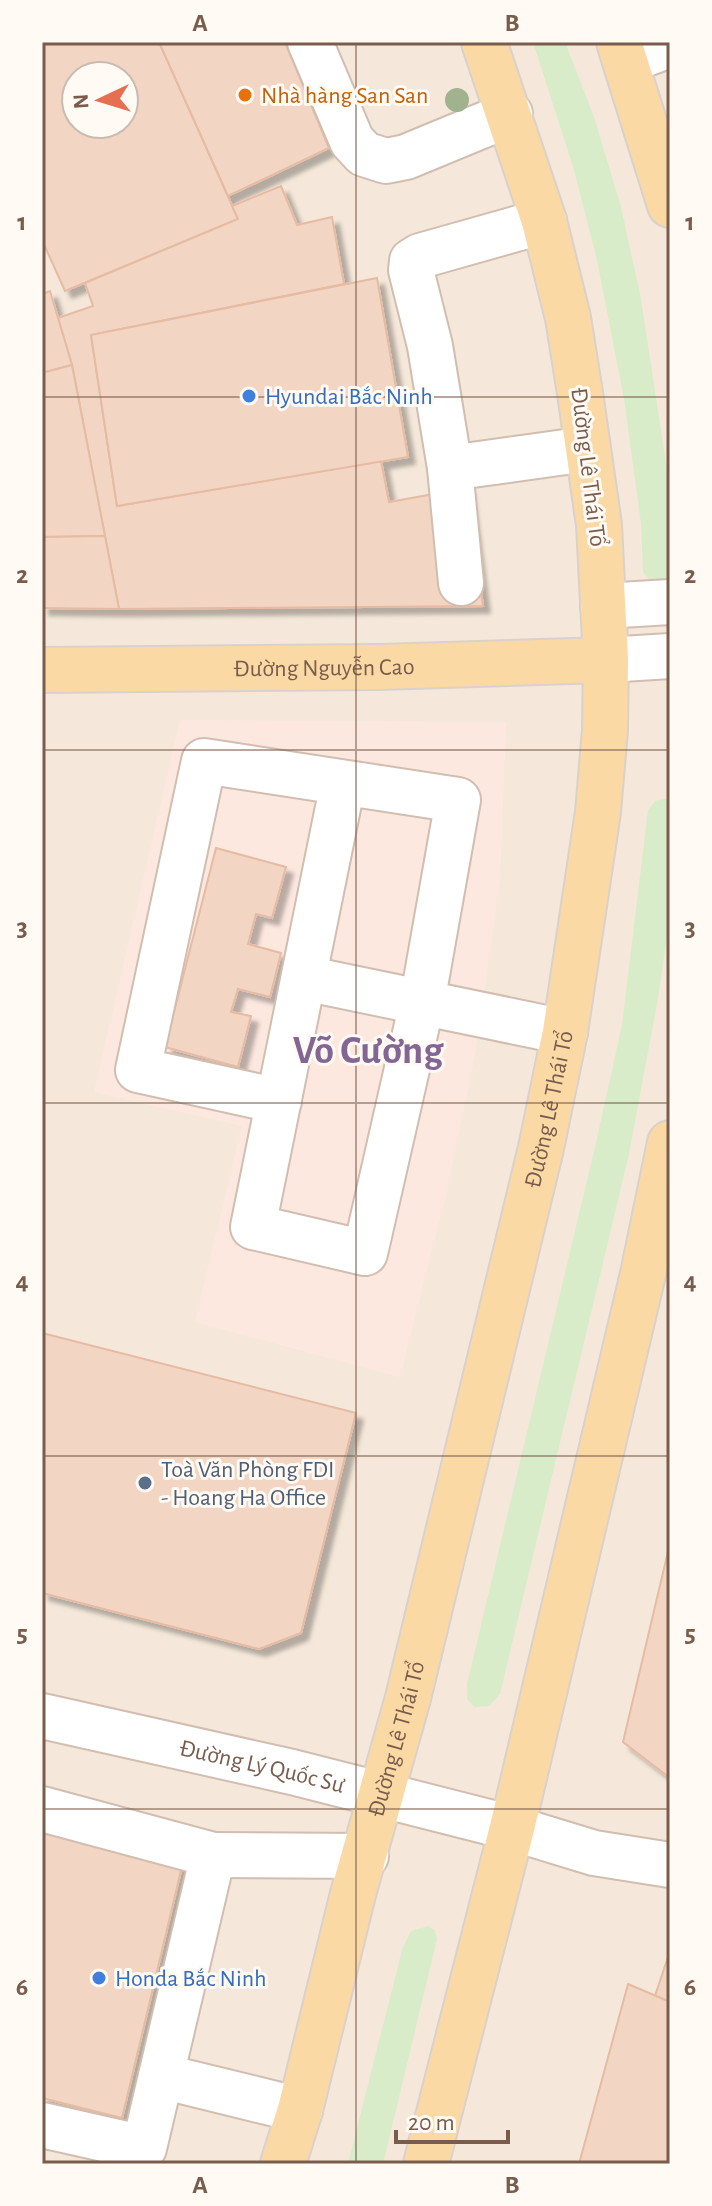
<svg xmlns="http://www.w3.org/2000/svg" width="712" height="2206" font-family="'Alegreya Sans',sans-serif">
<style>
.residential{fill:#f5e8da;fill-rule:evenodd}
.commercial{fill:#fde8e0}
.green{fill:#d8ecc9}
.building{fill:#f3d5c3;stroke:#e6bba3;stroke-width:2;fill-rule:evenodd;filter:url(#shadow)}
.lines{fill:none;stroke-linecap:round;stroke-linejoin:round}
.minor-casing{stroke:#d1beb0;stroke-width:48}
.major-casing{stroke:#dad1cd;stroke-width:48}
.minor{stroke:#fff;stroke-width:44}
.major{stroke:#fbd9a5;stroke-width:44}
.tree{fill:#a0b28e}
.grid{fill:none;stroke:#7a5c4d;stroke-width:2;stroke-opacity:0.55}
.food-dot{fill:#e8710a;stroke:#fffaf3;stroke-width:3}
.shop-dot{fill:#3f7fe0;stroke:#fffaf3;stroke-width:3}
.service-dot{fill:#5c6f8a;stroke:#fffaf3;stroke-width:3}
.labels{text-anchor:middle;stroke-width:6;stroke-linejoin:round;paint-order:stroke}
.food-label{font-size:24px;fill:#c56008;stroke:#fffaf3;text-anchor:start}
.shop-label{font-size:24px;fill:#366cbe;stroke:#fffaf3;text-anchor:start}
.street-label{font-size:24px;fill:#7a5c4d;stroke:#fffaf3}
.service-label{font-size:24px;fill:#4e5e75;stroke:#fffaf3;text-anchor:start}
.town-label{font-size:40px;font-weight:bold;fill:#846695;stroke:#fffaf3}
.neatline{fill:none;stroke:#7a5c4d;stroke-width:3}
.grid-label{font-size:26px;text-anchor:middle;font-weight:bold;fill:#7a5c4d}
</style>
<defs>
<filter id="shadow"><feDropShadow dx="7" dy="7" stdDeviation="2" flood-color="#0004"/></filter>
</defs>
<rect width="100%" height="100%" fill="#fdf6ec"/>
<path class="residential" d="M 42,42 L 670,42 L 670,2164 L 42,2164 ZM 76,76 L 124,76 L 124,124 L 76,124 Z"/>
<path class="commercial" d="M 180,720 L 506,722 L 500,881 L 475,1054 L 447,1191 L 400,1377 L 195,1322 L 242,1126 L 94,1092 Z"/>
<g class="green">
<path d="M 533,42 L 565,42 L 594,117 L 621,207 L 641,299 L 670,490 L 670,576 L 666,579 L 650,580 L 643,572 L 641,524 L 624,399 L 597,260 L 574,170 Z"/>
<path d="M 663,799 L 670,799 L 670,916 L 658,998 L 629,1154 L 500,1694 L 489,1706 L 474,1707 L 467,1699 L 467,1684 L 595,1147 L 622,1025 L 648,810 L 655,801 Z"/>
<path d="M 428,1926 L 435,1930 L 437,1939 L 383,2164 L 348,2164 L 402,1950 L 411,1931 Z"/>
</g>
<g class="building">
<path d="M 42,42 L 159,42 L 238,219 L 65,291 L 42,240 ZM 76,76 L 124,76 L 124,124 L 76,124 Z"/>
<path d="M 159,42 L 285,42 L 329,148 L 228,196 Z"/>
<path d="M 281,186 L 297,225 L 332,217 L 344,284 L 91,335 L 117,506 L 381,461 L 389,502 L 467,488 L 483,606 L 119,609 L 72,365 L 58,318 L 93,306 L 85,283 L 238,219 L 232,206 Z"/>
<path d="M 377,278 L 408,457 L 117,506 L 91,335 Z"/>
<path d="M 50,291 L 72,365 L 42,373 L 42,294 Z"/>
<path d="M 72,365 L 105,536 L 42,537 L 42,373 Z"/>
<path d="M 105,536 L 119,609 L 42,608 L 42,537 Z"/>
<path d="M 216,848 L 286,867 L 272,918 L 256,914 L 248,944 L 281,953 L 270,997 L 238,989 L 231,1012 L 251,1016 L 238,1067 L 165,1047 Z"/>
<path d="M 42,1333 L 356,1413 L 301,1633 L 259,1649 L 42,1593 Z"/>
<path d="M 670,1543 L 670,1778 L 623,1742 Z"/>
<path d="M 42,1823 L 184,1858 L 122,2118 L 42,2098 Z"/>
<path d="M 670,1951 L 670,2002 L 655,1996 Z"/>
<path d="M 628,1984 L 670,2002 L 670,2164 L 579,2164 Z"/>
</g>
<g class="lines">
<defs>
<g id="minor">
<path d="M 310,42 L 352,141 L 364,154 L 386,161 L 406,157 L 510,114"/>
<path d="M 627,61 L 670,45"/>
<path d="M 544,221 L 420,256 L 412,261 L 411,270 L 430,346 L 450,468 L 587,449"/>
<path d="M 450,468 L 461,583"/>
<path d="M 603,606 L 670,602"/>
<path d="M 606,660 L 670,656"/>
<path d="M 304,978 L 565,1032"/>
<path d="M 279,1101 L 138,1070 L 204,761 L 458,800 L 422,1003 L 365,1253 L 253,1227 L 343,783"/>
<path id="s1" d="M 42,1716 L 292,1772 L 512,1828 L 594,1853 L 670,1865"/>
<path d="M 42,1809 L 213,1855 L 161,2076"/>
<path d="M 213,1855 L 366,1856"/>
<path d="M 42,2125 L 144,2148 L 161,2076 L 300,2110"/>
</g>
<g id="major">
<path d="M 619,42 L 670,205"/>
<path id="s2" d="M 42,670 L 380,667 L 606,660"/>
<path id="s3" d="M 283,2164 L 300,2110 L 353,1894 L 408,1698 L 541,1148 L 565,1032 L 598,812 L 605,730 L 606,660 L 599,525 L 580,393 L 568,318 L 544,221 L 484,42"/>
<path d="M 426,2164 L 512,1828 L 643,1274 L 670,1143"/>
</g>
</defs>
<use href="#minor" class="minor-casing"/>
<use href="#major" class="major-casing"/>
<use href="#minor" class="minor"/>
<use href="#major" class="major"/>
</g>
<circle class="tree" cx="457" cy="100" r="12"/>
<path class="grid" d="M 356,42 L 356,2164M 42,397 L 670,397M 42,750 L 670,750M 42,1103 L 670,1103M 42,1456 L 670,1456M 42,1809 L 670,1809"/>
<circle class="food-dot" cx="245" cy="95" r="8"/>
<g class="shop-dot">
<circle cx="249" cy="396" r="8"/>
<circle cx="99" cy="1978" r="8"/>
</g>
<circle class="service-dot" cx="145" cy="1483" r="8"/>
<g class="labels">
<g class="food-label">
<text x="261" y="103">Nhà hàng San San</text>
</g>
<g class="shop-label">
<text x="265" y="404">Hyundai Bắc Ninh</text>
<text x="115" y="1986">Honda Bắc Ninh</text>
</g>
<g class="street-label">
<text transform="translate(589 467) rotate(83)" y="8">Đường Lê Thái Tổ</text>
<text dy="8" stroke="none"><textPath href="#s2" startOffset="282">Đường Nguyễn Cao</textPath></text>
<text dy="8" stroke="none"><textPath href="#s3" startOffset="1088">Đường Lê Thái Tổ</textPath></text>
<text dy="8" stroke="none"><textPath href="#s3" startOffset="440">Đường Lê Thái Tổ</textPath></text>
<text dy="8" stroke="none"><textPath href="#s1" startOffset="226">Đường Lý Quốc Sư</textPath></text>
</g>
<g class="service-label">
<text x="161" y="1477">Toà Văn Phòng FDI<tspan x="161" dy="28">- Hoang Ha Office</tspan></text>
</g>
<g class="town-label">
<text x="368" y="1063">Võ Cường</text>
</g>
</g>
<rect width="712" height="2206" fill="none" stroke="#fffaf3" stroke-width="88"/>
<g transform="translate(100 100) rotate(266)"><circle r="38" fill="#fffaf3" stroke="#cabbb1" stroke-width="2"/>
<path d="M0-6L14 30L0 20L-14 30Z" fill="#e76f51"/>
<text y="-12" font-size="22" font-weight="bold" text-anchor="middle" fill="#7a5c4d">N</text>
</g>
<path d="M396 2130v12h112v-12" fill="none" stroke="#7a5c4d" stroke-width="4"/>
<text x="408" y="2130" font-size="24" fill="#7a5c4d" stroke="#fffaf3" stroke-width="6" paint-order="stroke">20 m</text>
<rect x="44" y="44" width="624" height="2118" class="neatline"/>
<g class="grid-label">
<text x="200" y="31">A</text>
<text x="512" y="31">B</text>
<text x="22" y="230">1</text>
<text x="690" y="230">1</text>
<text x="22" y="583">2</text>
<text x="690" y="583">2</text>
<text x="22" y="936">3</text>
<text x="690" y="936">3</text>
<text x="22" y="1289">4</text>
<text x="690" y="1289">4</text>
<text x="22" y="1642">5</text>
<text x="690" y="1642">5</text>
<text x="22" y="1995">6</text>
<text x="690" y="1995">6</text>
<text x="200" y="2193">A</text>
<text x="512" y="2193">B</text>
</g>
</svg>
